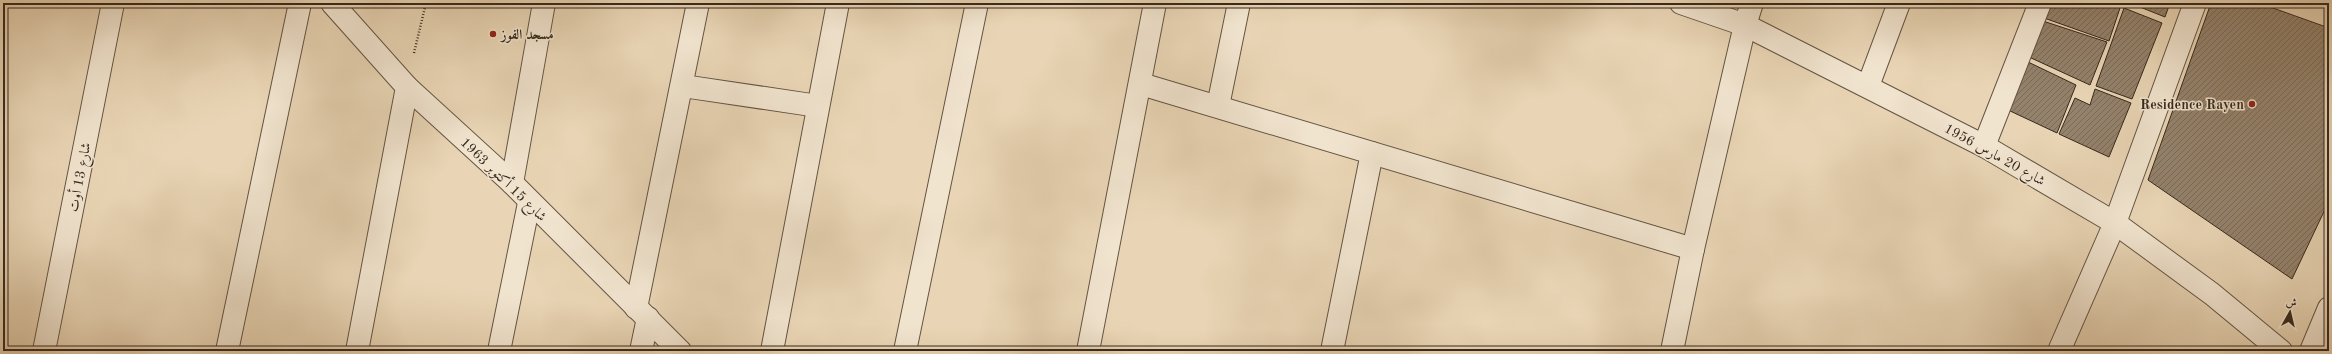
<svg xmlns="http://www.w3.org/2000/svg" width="2332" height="354" font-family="'Old Standard TT',Amiri,serif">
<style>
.building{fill:url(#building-hatch);stroke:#37291d}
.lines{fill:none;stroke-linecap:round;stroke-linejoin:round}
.minor-casing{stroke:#645443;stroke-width:24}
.path{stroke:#37291d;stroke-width:2.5;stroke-dasharray:1 2;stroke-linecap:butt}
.minor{stroke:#f1e4cf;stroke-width:22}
.poi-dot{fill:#8f2418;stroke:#f1e4cf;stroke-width:1.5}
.labels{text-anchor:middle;stroke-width:3;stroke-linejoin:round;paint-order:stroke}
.poi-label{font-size:14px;font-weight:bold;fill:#37291d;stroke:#f1e4cf;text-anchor:start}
.street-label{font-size:14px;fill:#37291d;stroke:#f1e4cf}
</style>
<defs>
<pattern id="building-hatch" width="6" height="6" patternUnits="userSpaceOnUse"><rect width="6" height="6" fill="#94826c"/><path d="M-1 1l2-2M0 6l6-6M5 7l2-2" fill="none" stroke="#7a6a58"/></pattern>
</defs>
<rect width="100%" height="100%" fill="#e9d5b5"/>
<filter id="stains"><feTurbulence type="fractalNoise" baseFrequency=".005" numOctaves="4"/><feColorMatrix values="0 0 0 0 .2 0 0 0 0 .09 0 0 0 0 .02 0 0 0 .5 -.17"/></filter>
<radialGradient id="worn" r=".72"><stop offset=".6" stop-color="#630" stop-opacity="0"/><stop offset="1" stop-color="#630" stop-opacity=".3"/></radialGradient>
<g class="building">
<path d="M 2049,3 L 2116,3 L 2121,5 L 2109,41 L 2044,18 Z"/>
<path d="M 2130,3 L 2170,3 L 2165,17 Z"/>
<path d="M 2211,3 L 2259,3 L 2329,28 L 2329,201 L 2292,279 L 2148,180 Z"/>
<path d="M 2124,8 L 2162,23 L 2132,99 L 2096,86 Z"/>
<path d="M 2043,21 L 2107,42 L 2090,85 L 2029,57 Z"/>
<path d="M 2026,61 L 2076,85 L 2057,133 L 2008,110 Z"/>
<path d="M 2095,89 L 2131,103 L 2109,157 L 2059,134 L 2075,98 L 2090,105 Z"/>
</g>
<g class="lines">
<defs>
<g id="minor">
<path d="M 332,3 L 407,87 L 512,183 L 680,351"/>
<path d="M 1681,3 L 1745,25 L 1984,146 L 2115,223 L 2212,294 L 2281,351"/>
<path d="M 1141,84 L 1693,249"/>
<path d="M 683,86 L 818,106"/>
<path d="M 1868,86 L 1899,3"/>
<path d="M 1218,106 L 1239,3"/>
<path d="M 1984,146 L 2040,3"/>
<path d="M 512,183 L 544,3"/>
<path d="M 636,308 L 698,3"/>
<path d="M 44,351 L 113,3"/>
<path d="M 227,351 L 300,3"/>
<path d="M 357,351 L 407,87"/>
<path d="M 499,351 L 529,203"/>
<path d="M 641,351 L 648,318"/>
<path d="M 772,351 L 838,3"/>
<path d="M 905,351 L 977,3"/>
<path d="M 1088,351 L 1155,3"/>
<path d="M 1332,351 L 1372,153"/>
<path d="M 1672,351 L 1693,249 L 1745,25 L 1752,3"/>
<path d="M 2059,351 L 2115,223 L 2195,3"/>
<path d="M 2311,351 L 2329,308"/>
</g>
</defs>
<use href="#minor" class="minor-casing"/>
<path class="path" d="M 414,53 L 426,3"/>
<use href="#minor" class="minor"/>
</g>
<g class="poi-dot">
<circle cx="493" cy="34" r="4"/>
<circle cx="2252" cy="104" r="4"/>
</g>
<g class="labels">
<g class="poi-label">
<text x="501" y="39">مسجد الفوز</text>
<text x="2244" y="109" text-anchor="end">Residence Rayen</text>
</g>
<g class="street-label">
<text transform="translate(1995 154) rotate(29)" y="5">شارع 20 مارس 1956</text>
<text transform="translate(79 177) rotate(-79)" y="5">شارع 13 أوت</text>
<text transform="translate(504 179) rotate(44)" y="5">شارع 15 أكتوبر 1963</text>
</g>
</g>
<rect width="2332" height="354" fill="none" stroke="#e9d5b5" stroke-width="16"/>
<rect x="4" y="4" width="2324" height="346" fill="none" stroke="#37291d" stroke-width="2"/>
<rect x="8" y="8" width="2316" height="338" fill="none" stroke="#37291d"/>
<g transform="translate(2290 312) rotate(8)" stroke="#f1e4cf" stroke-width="3" paint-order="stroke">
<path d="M0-3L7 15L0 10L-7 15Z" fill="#37291d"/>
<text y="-6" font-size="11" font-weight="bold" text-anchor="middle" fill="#37291d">ش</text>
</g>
<rect width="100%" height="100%" filter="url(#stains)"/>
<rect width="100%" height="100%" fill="url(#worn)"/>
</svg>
